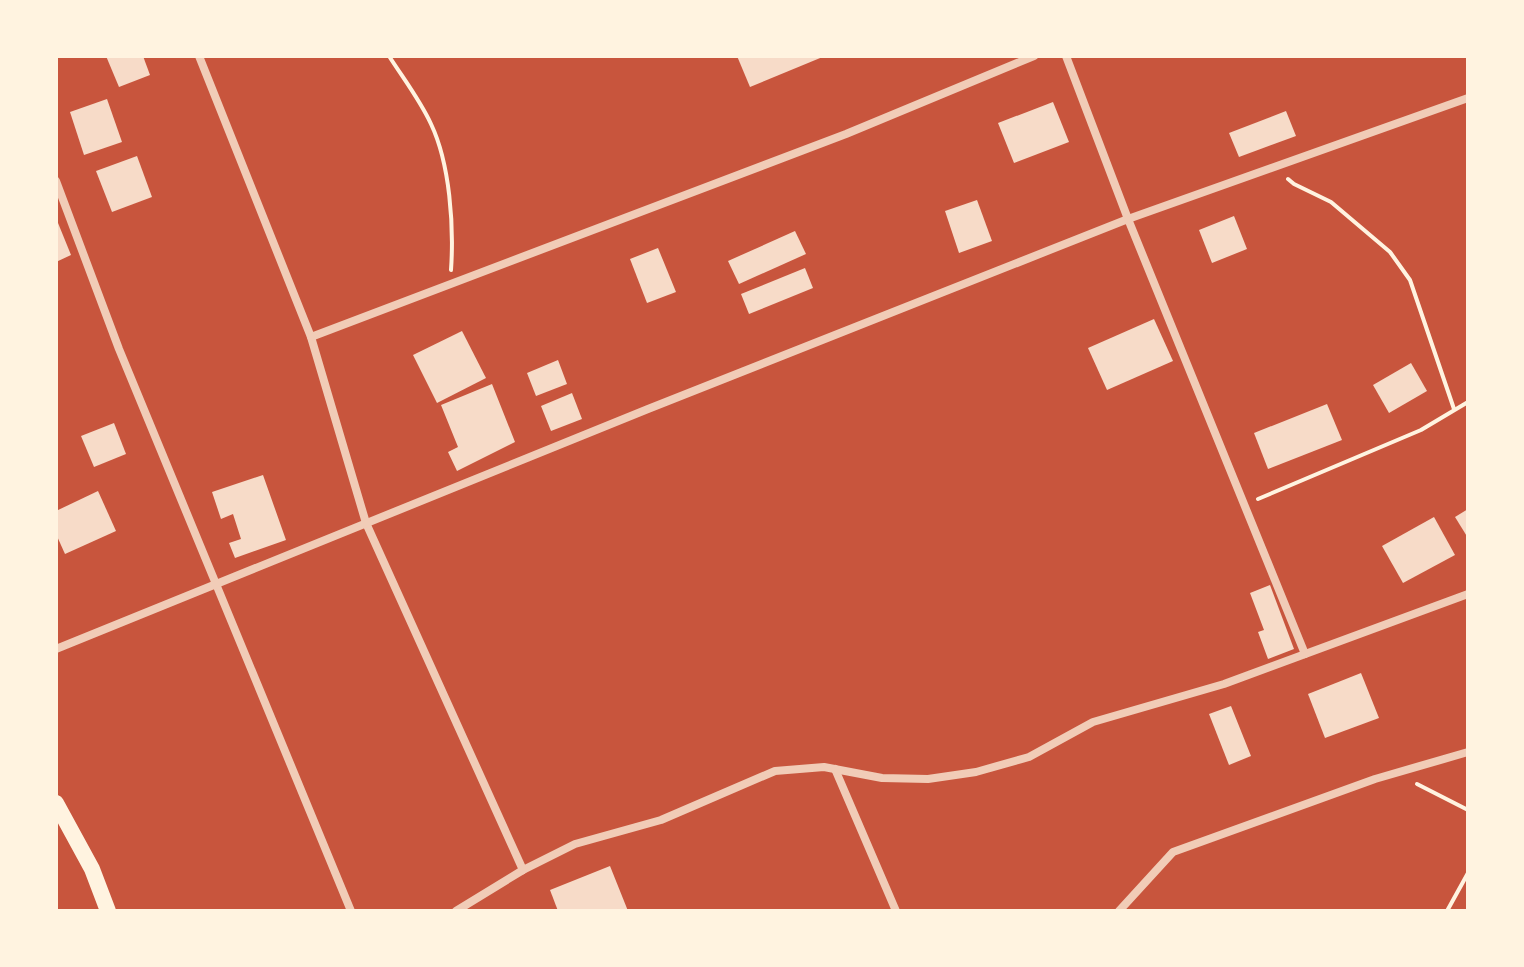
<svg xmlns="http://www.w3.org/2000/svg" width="1524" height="967" font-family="Signika,sans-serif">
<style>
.building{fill:#f7dbc8}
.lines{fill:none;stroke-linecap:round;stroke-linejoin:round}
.path{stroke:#fff3e0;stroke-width:4}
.minor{stroke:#f1ccb7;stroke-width:8}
.secondary{stroke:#fff3e0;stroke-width:16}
</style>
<rect width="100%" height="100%" fill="#c8553d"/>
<g class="building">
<path d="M 106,56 L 143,56 L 150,75 L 119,87 Z"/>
<path d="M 737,56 L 825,56 L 750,87 Z"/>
<path d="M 107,99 L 122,142 L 84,155 L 70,112 Z"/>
<path d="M 1053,102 L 1069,142 L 1014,163 L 998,123 Z"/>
<path d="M 1286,111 L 1296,136 L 1239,157 L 1229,133 Z"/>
<path d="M 137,156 L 152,197 L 112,212 L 96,171 Z"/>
<path d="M 977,200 L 992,241 L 959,253 L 945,211 Z"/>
<path d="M 1234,216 L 1247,249 L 1212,263 L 1199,230 Z"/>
<path d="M 56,218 L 71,255 L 56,262 Z"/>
<path d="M 795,231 L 806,254 L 739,284 L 728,261 Z"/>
<path d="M 658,248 L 676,292 L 647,303 L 630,259 Z"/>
<path d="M 805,268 L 813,288 L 749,314 L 741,294 Z"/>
<path d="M 1154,319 L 1173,361 L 1107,390 L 1088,348 Z"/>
<path d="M 462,331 L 486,378 L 437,403 L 413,355 Z"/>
<path d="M 558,360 L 567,384 L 536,396 L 527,373 Z"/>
<path d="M 1411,363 L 1427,391 L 1389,413 L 1373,385 Z"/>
<path d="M 492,384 L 515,442 L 457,471 L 448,452 L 458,447 L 441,405 Z"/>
<path d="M 572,393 L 582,419 L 551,431 L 541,406 Z"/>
<path d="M 1327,404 L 1342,440 L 1268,469 L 1254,433 Z"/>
<path d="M 114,423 L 126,454 L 94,467 L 81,436 Z"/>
<path d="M 263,475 L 286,540 L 235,558 L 229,543 L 241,539 L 233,514 L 221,519 L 212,492 Z"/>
<path d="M 98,491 L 116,531 L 65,554 L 56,534 L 56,511 Z"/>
<path d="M 1468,509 L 1468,538 L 1455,517 Z"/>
<path d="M 1434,517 L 1455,555 L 1403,583 L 1382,546 Z"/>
<path d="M 1270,585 L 1294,649 L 1268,659 L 1258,632 L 1264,630 L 1250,593 Z"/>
<path d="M 1361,673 L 1379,718 L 1325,738 L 1308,694 Z"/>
<path d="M 1231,706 L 1251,756 L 1229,765 L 1209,714 Z"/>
<path d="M 610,866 L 628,911 L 558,911 L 550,890 Z"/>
</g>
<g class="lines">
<g class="path">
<path d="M 389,56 C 403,78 420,100 431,124 C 450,164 454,226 451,270"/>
<path d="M 1288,179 L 1294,184 L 1331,202 L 1390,252 L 1410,280 L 1454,409"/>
<path d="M 1258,499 L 1421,430 L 1468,402"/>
<path d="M 1417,784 L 1468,810"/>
<path d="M 1447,911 L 1468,873"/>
</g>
<g class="minor">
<path d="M 199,56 L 311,337 L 366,523 L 523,870"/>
<path d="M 1066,56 L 1128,219 L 1305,654"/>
<path d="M 56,181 L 119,349 L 351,911"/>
<path d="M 311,337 L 846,134 L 1034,56"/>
<path d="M 56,649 L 648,409 L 1128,219 L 1468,98"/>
<path d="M 835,769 L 896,911"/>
<path d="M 456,911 L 523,870 L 575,844 L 661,820 L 775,771 L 824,767 L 882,778 L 928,779 L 976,772 L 1029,757 L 1093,722 L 1224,684 L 1468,594"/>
<path d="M 1119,911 L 1173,852 L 1375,779 L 1468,752"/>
</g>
<path class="secondary" d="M 56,803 L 92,869 L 108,911"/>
</g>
<rect width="1524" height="967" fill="none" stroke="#fff3e0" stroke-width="116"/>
</svg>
